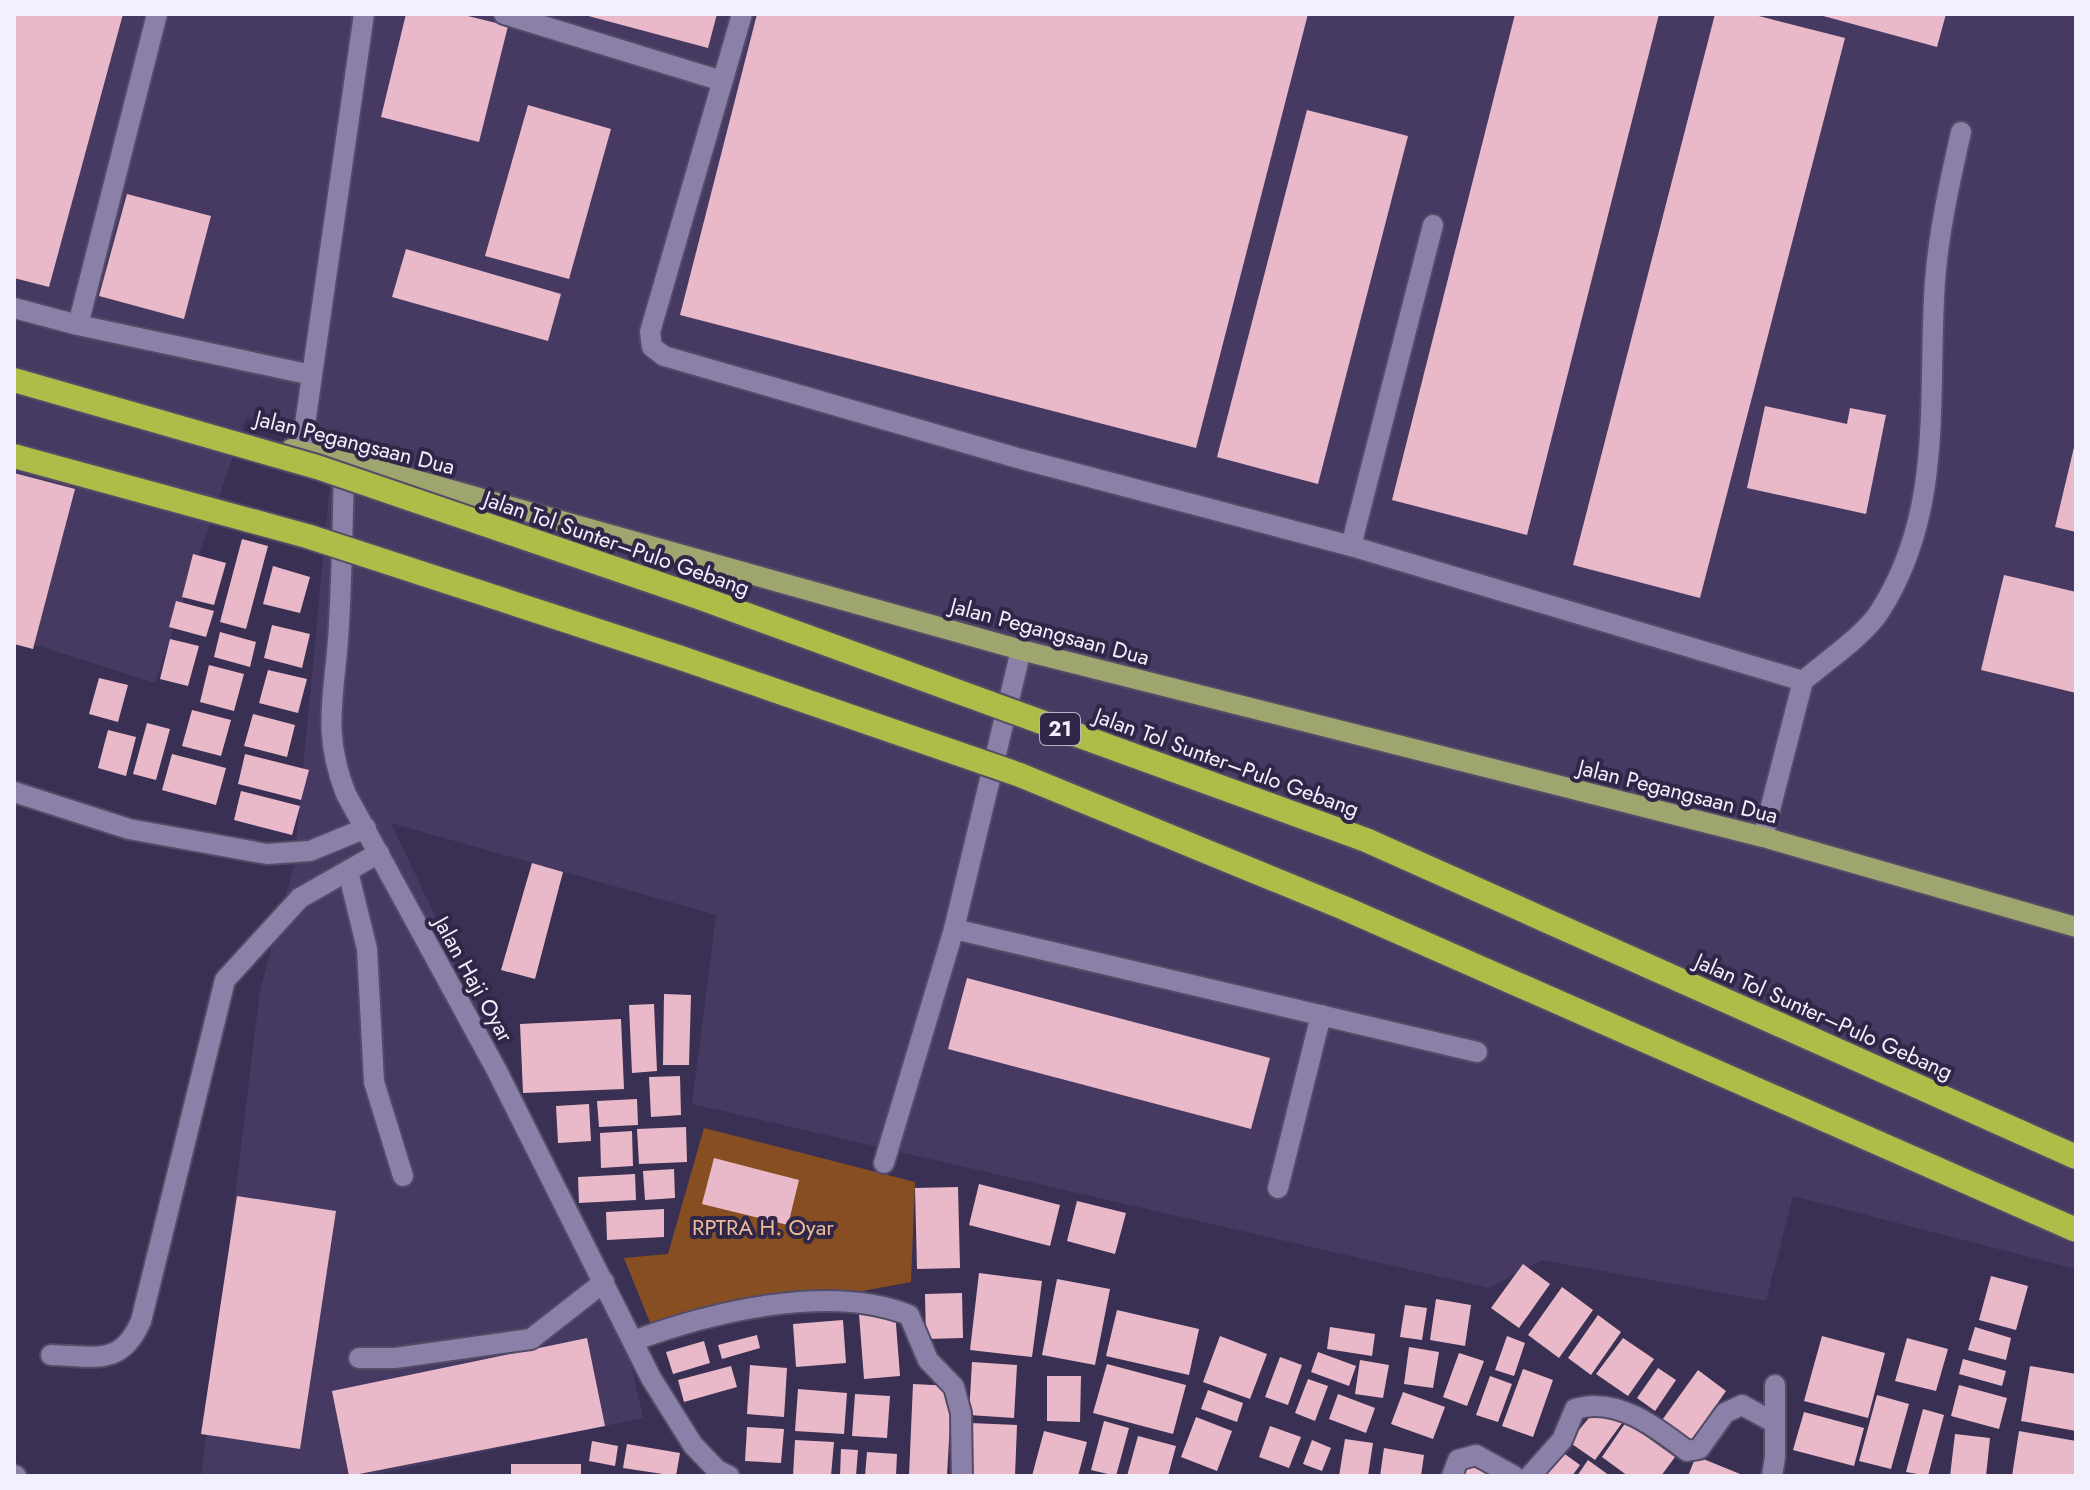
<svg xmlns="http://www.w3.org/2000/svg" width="2090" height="1490" font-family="Jost,sans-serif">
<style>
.built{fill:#463a62}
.green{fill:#874f21}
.building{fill:#eab9c9}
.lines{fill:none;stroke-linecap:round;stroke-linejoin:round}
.minor-casing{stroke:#544b67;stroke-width:24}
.major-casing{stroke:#544b67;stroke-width:24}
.minor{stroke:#8a80a8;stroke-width:20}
.major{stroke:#9fa56e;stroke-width:20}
.highway-bridge-casing{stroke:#544b67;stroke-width:28;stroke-linecap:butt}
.highway-bridge{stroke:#adbd48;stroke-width:24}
.labels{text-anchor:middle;stroke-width:8;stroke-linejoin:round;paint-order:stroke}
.shield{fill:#302648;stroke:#b8b3c7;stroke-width:2}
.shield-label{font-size:20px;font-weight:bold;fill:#f3f0fd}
.street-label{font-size:22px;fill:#f3f0fd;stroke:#302648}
.park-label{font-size:22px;fill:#eebd9b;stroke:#302648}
</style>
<rect width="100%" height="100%" fill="#3a3053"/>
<path class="built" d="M 14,14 L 2076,14 L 2076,1269 L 1793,1196 L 1766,1301 L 1542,1260 L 1489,1288 L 692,1104 L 716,915 L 391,823 L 616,1297 L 643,1418 L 369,1476 L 201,1476 L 260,990 L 294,865 L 334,442 L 246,418 L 155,683 L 14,638 Z"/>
<path class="green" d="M 704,1128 L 915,1182 L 911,1282 L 653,1330 L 624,1258 L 668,1254 Z"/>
<g class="building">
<path d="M 14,14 L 123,14 L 49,287 L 14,278 Z"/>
<path d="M 406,14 L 460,14 L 508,26 L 479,142 L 381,117 Z"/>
<path d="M 581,14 L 717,14 L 708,48 Z"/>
<path d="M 757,14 L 1308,14 L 1196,448 L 680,315 Z"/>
<path d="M 1515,14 L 1659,14 L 1527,535 L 1392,500 Z"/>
<path d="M 1715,14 L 1751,14 L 1845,38 L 1700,598 L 1573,565 Z"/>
<path d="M 1816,14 L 1946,14 L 1937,47 Z"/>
<path d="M 528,105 L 611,129 L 569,279 L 485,256 Z"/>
<path d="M 1307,110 L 1408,136 L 1318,484 L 1217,457 Z"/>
<path d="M 127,194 L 211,216 L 184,319 L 99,296 Z"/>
<path d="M 406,249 L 561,294 L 548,341 L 392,297 Z"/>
<path d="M 1765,406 L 1847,424 L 1850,408 L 1886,415 L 1866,514 L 1747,488 Z"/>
<path d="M 2076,439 L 2076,532 L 2055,527 Z"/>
<path d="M 14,473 L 75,489 L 33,649 L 14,644 Z"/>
<path d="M 242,539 L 268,546 L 246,629 L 220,622 Z"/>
<path d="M 193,554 L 226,563 L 214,605 L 182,597 Z"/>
<path d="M 273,566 L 310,577 L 300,613 L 263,604 Z"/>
<path d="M 2004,575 L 2076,592 L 2076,693 L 1981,670 Z"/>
<path d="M 176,601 L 214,611 L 206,637 L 169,627 Z"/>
<path d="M 272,625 L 310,634 L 302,668 L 264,658 Z"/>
<path d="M 220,632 L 256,642 L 250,667 L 214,657 Z"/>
<path d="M 170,639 L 199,646 L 188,686 L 160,679 Z"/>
<path d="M 209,665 L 244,674 L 234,711 L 200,702 Z"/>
<path d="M 268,670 L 307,679 L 298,713 L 259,703 Z"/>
<path d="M 99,678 L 128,685 L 118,722 L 89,714 Z"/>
<path d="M 192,710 L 231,720 L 221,756 L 182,746 Z"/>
<path d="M 253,714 L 295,725 L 287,757 L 244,746 Z"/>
<path d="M 147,723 L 170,729 L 156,780 L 133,774 Z"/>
<path d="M 108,730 L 136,737 L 126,776 L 98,768 Z"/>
<path d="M 172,754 L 226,768 L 216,805 L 162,790 Z"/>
<path d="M 245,754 L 309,770 L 301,800 L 238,784 Z"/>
<path d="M 241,791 L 300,806 L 292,835 L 234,820 Z"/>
<path d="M 532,863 L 563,872 L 535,979 L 501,970 Z"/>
<path d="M 967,978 L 1270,1058 L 1251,1129 L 948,1049 Z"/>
<path d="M 664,994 L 691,995 L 689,1065 L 663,1065 Z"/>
<path d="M 654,1004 L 657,1071 L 632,1073 L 629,1005 Z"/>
<path d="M 621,1019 L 624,1089 L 523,1093 L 520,1024 Z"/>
<path d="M 680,1076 L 681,1115 L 651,1117 L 649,1077 Z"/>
<path d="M 637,1099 L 638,1125 L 599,1127 L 597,1101 Z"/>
<path d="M 589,1104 L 591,1141 L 558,1143 L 556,1106 Z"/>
<path d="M 686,1127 L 687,1162 L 639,1164 L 637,1129 Z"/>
<path d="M 632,1131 L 633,1166 L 601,1168 L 600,1133 Z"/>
<path d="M 714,1158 L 799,1180 L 788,1225 L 702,1204 Z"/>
<path d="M 674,1169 L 675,1198 L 645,1200 L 643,1171 Z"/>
<path d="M 635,1174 L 636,1200 L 579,1203 L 578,1177 Z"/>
<path d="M 979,1184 L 1060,1205 L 1050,1246 L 969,1225 Z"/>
<path d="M 958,1187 L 960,1268 L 917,1269 L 915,1188 Z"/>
<path d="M 237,1196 L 336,1211 L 300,1449 L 201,1434 Z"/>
<path d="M 1077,1201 L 1126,1213 L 1115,1254 L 1067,1241 Z"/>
<path d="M 664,1209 L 664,1237 L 607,1240 L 606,1212 Z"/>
<path d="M 1523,1264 L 1550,1284 L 1519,1328 L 1491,1308 Z"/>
<path d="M 979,1273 L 1042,1281 L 1032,1357 L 970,1350 Z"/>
<path d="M 1991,1276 L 2028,1286 L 2016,1330 L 1979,1320 Z"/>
<path d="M 1057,1279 L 1110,1289 L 1095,1365 L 1042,1355 Z"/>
<path d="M 1562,1287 L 1593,1310 L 1559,1358 L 1528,1335 Z"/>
<path d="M 962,1293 L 963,1338 L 926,1339 L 925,1294 Z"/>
<path d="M 1436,1299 L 1471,1305 L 1465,1346 L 1430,1340 Z"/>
<path d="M 1405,1305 L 1427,1308 L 1422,1340 L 1400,1337 Z"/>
<path d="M 1117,1310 L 1199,1329 L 1189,1375 L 1106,1356 Z"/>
<path d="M 895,1311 L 900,1376 L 864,1379 L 859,1314 Z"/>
<path d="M 1598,1315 L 1621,1332 L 1591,1375 L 1568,1358 Z"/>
<path d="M 843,1320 L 846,1363 L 796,1367 L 793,1324 Z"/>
<path d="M 1330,1327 L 1375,1334 L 1372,1356 L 1327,1349 Z"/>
<path d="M 1975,1327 L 2011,1338 L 2006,1360 L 1968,1350 Z"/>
<path d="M 757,1335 L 760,1348 L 722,1359 L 718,1345 Z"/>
<path d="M 1220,1336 L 1267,1354 L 1250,1399 L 1203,1382 Z"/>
<path d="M 1507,1336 L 1525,1343 L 1514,1376 L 1495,1370 Z"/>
<path d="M 1822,1336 L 1885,1353 L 1868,1418 L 1804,1401 Z"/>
<path d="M 587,1338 L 605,1426 L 349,1476 L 332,1391 Z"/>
<path d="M 1623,1338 L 1654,1359 L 1628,1396 L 1596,1374 Z"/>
<path d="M 1907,1338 L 1948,1349 L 1936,1391 L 1895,1381 Z"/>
<path d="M 704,1341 L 710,1363 L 673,1374 L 666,1352 Z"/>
<path d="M 1409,1347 L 1439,1352 L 1433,1388 L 1404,1384 Z"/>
<path d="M 1318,1352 L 1356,1366 L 1349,1386 L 1311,1372 Z"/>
<path d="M 1459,1353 L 1484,1361 L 1467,1406 L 1443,1397 Z"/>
<path d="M 1280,1357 L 1302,1365 L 1288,1405 L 1265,1397 Z"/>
<path d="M 1963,1359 L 2006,1371 L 2002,1386 L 1959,1374 Z"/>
<path d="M 1360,1360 L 1389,1365 L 1383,1398 L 1355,1394 Z"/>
<path d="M 972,1362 L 1017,1365 L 1014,1418 L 969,1415 Z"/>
<path d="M 1107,1364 L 1186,1385 L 1173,1434 L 1093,1413 Z"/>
<path d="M 750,1365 L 787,1368 L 784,1417 L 747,1414 Z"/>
<path d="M 731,1366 L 737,1387 L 684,1402 L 678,1380 Z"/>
<path d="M 2030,1366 L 2076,1374 L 2076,1431 L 2021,1421 Z"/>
<path d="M 1658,1368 L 1676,1380 L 1655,1411 L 1637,1398 Z"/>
<path d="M 1523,1369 L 1553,1380 L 1533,1437 L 1502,1426 Z"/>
<path d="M 1698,1370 L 1726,1391 L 1689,1444 L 1660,1423 Z"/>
<path d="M 1047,1376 L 1081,1376 L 1080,1422 L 1047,1421 Z"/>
<path d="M 1490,1376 L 1512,1384 L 1498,1422 L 1476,1415 Z"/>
<path d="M 1308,1379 L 1328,1386 L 1315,1421 L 1295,1413 Z"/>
<path d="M 913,1384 L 952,1386 L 947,1476 L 909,1476 Z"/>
<path d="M 1959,1385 L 2007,1398 L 1999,1429 L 1951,1416 Z"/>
<path d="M 798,1389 L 847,1393 L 844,1434 L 795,1431 Z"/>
<path d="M 1208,1390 L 1243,1403 L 1237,1422 L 1201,1409 Z"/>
<path d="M 1403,1392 L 1445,1407 L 1433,1439 L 1391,1424 Z"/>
<path d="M 855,1394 L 890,1396 L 887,1438 L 852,1436 Z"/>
<path d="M 1338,1394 L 1375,1408 L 1366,1433 L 1329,1419 Z"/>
<path d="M 1877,1395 L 1909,1404 L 1891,1469 L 1859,1461 Z"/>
<path d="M 1598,1407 L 1622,1423 L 1595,1460 L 1569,1442 Z"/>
<path d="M 1923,1409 L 1944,1415 L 1928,1476 L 1906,1472 Z"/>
<path d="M 1804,1412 L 1864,1428 L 1854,1466 L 1793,1450 Z"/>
<path d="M 1196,1417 L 1232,1431 L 1217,1471 L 1181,1457 Z"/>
<path d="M 1104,1421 L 1129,1428 L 1116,1476 L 1091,1470 Z"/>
<path d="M 1626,1422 L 1675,1457 L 1661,1476 L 1628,1476 L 1602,1457 Z"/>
<path d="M 970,1423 L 1017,1425 L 1015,1476 L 968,1476 Z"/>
<path d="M 1270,1426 L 1301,1437 L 1289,1468 L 1259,1457 Z"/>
<path d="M 747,1427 L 784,1429 L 781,1463 L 745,1461 Z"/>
<path d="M 1044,1431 L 1087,1442 L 1078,1476 L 1032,1476 Z"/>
<path d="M 2019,1431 L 2076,1441 L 2076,1476 L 2012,1476 Z"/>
<path d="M 1955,1434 L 1990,1438 L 1986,1476 L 1950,1476 Z"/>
<path d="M 1138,1436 L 1176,1446 L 1168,1476 L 1127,1476 Z"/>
<path d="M 1345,1439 L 1373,1443 L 1368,1476 L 1339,1476 Z"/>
<path d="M 795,1440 L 834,1442 L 831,1476 L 793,1476 Z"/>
<path d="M 1312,1440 L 1331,1448 L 1322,1471 L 1303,1464 Z"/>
<path d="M 592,1441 L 618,1446 L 615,1466 L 589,1461 Z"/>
<path d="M 627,1444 L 680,1453 L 676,1476 L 623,1468 Z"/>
<path d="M 1384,1448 L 1424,1455 L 1421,1476 L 1380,1476 Z"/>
<path d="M 841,1449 L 858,1450 L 856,1476 L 840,1476 Z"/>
<path d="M 867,1452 L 897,1454 L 896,1476 L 865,1476 Z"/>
<path d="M 1562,1452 L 1580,1465 L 1572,1476 L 1549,1476 L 1546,1474 Z"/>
<path d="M 1696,1456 L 1745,1476 L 1688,1476 Z"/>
<path d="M 1473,1457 L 1501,1476 L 1459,1476 Z"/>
<path d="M 1588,1460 L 1610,1476 L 1577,1476 Z"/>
<rect x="511" y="1464" width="70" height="12"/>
</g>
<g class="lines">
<defs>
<g id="minor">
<path d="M 504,14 L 722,81"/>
<path d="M 742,14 L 650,332 L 652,347 L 664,356 L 1021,459 L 1351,546 L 1803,681 L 1763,837"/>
<path d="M 14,308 L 78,325 L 312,375"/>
<path d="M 78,325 L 157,14"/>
<path d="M 301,452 L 364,14"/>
<path d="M 344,463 C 343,517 342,571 339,624 C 336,691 320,729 346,794 L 497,1071 L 651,1378 L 693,1445 L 717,1470 L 729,1476"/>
<path d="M 1351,546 L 1433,225"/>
<path d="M 1803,681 C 1825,662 1865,635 1880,611 C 1945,509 1927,396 1935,281 C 1939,230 1950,181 1961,132"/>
<path d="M 14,792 L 129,829 L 267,854 L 310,851 L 366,828"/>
<path d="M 348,871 L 367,949 L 374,1082 L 403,1176"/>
<path d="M 954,929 L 1477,1052"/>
<path d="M 884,1163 L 954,929 L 1021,650"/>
<path d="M 1278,1188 L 1321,1015"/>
<path d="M 633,1341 C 711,1312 829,1283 909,1315 L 928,1360 L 954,1387 L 961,1413 L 962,1476"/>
<path d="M 51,1355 C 95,1356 121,1367 141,1321 L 225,980 L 300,898 L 379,853"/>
<path d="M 359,1358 L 395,1358 L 531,1339 L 604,1282"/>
<path d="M 14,1475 L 16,1476"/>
<path d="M 1452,1476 L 1458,1460 L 1476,1455 L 1514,1476"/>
<path d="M 1530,1476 L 1562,1440 L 1575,1409 C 1616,1396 1656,1427 1687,1451 L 1699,1449 L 1725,1413 L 1742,1405 L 1775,1423"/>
<path d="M 1772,1476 L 1775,1457 L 1775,1385"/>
</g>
<path id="major" d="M 291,449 L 344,460 L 1021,650 L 1763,837 L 2076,927"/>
</defs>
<use href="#minor" class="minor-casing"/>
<use href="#major" class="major-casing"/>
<use href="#minor" class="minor"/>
<use href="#major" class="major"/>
<defs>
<g id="highway-bridge">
<path d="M 14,380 L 317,467 L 698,597 L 1366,840 L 2076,1157"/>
<path d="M 14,456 L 307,536 L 681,658 L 1020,775 L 1344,908 L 2076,1230"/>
</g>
</defs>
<use href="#highway-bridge" class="highway-bridge-casing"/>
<use href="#highway-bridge" class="highway-bridge"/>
</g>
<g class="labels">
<rect class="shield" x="1040" y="713" width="40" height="32" rx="6"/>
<g class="shield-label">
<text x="1060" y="736">21</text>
</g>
<g class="street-label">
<text transform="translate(355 442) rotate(14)" y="8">Jalan Pegangsaan Dua</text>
<text transform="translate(617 543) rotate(19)" y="8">Jalan Tol Sunter–Pulo Gebang</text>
<text transform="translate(1050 631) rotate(15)" y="8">Jalan Pegangsaan Dua</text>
<text transform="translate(1227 762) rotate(20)" y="8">Jalan Tol Sunter–Pulo Gebang</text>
<text transform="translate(1678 791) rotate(14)" y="8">Jalan Pegangsaan Dua</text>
<text transform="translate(474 979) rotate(61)" y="8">Jalan Haji Oyar</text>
<text transform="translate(1824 1016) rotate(24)" y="8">Jalan Tol Sunter–Pulo Gebang</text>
</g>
<g class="park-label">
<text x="763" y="1235">RPTRA H. Oyar</text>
</g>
</g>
<rect width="2090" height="1490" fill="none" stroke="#f3f0fd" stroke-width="32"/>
</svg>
